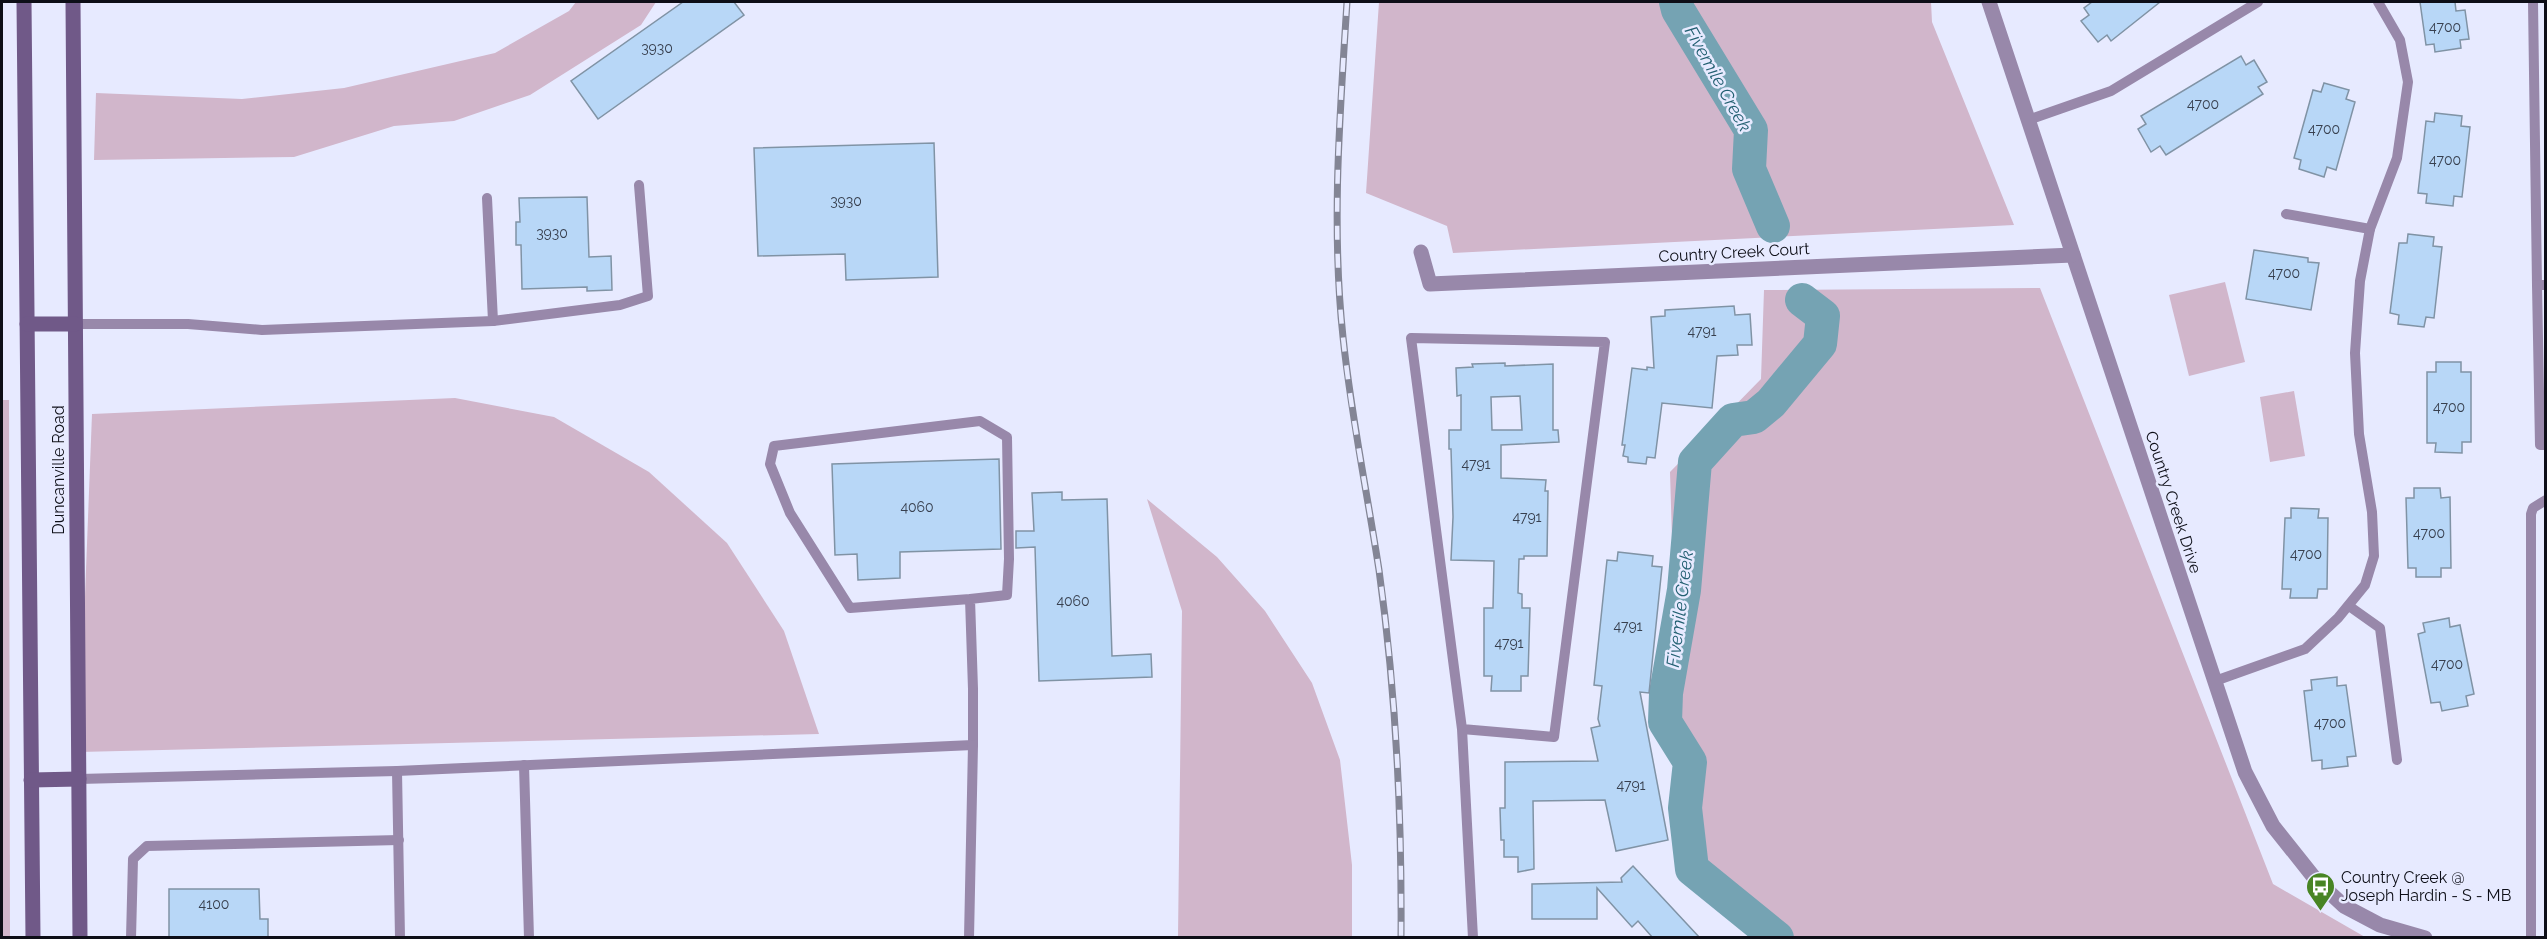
<svg xmlns="http://www.w3.org/2000/svg" width="2547" height="939" font-family="Raleway,sans-serif">
<style>
.green{fill:#d1b6cb}
.lines{fill:none;stroke-linecap:round;stroke-linejoin:round}
.river{stroke:#75a3b3;stroke-width:34}
.building{fill:#b8d7f7;stroke:#8093a5;stroke-width:1.5;fill-rule:evenodd}
.service{stroke:#9888aa;stroke-width:10}
.minor{stroke:#9888aa;stroke-width:15}
.secondary{stroke:#705988;stroke-width:15}
.rail-casing{stroke:#838595;stroke-width:7}
.rail{stroke:#e7eaff;stroke-width:4.5;stroke-dasharray:14;stroke-linecap:butt}
.labels{text-anchor:middle;stroke-width:5;stroke-linejoin:round;paint-order:stroke}
.number-label{font-size:14px;fill:#38404f}
.street-label{font-size:16px;fill:#0d0e17;stroke:#e7eaff}
.poi-label{font-size:16px;fill:#0d0e17;stroke:#e7eaff;text-anchor:start}
.water-label{font-size:18px;font-style:italic;fill:#225f71;stroke:#e7eaff}
</style>
<rect width="100%" height="100%" fill="#e7eaff"/>
<g class="green">
<path d="M 576,2 L 656,2 L 641,25 L 530,95 L 454,121 L 394,126 L 294,157 L 94,160 L 96,93 L 242,99 L 344,88 L 495,53 L 569,11 Z"/>
<path d="M 1379,2 L 1931,2 L 1932,22 L 2014,225 L 1453,253 L 1447,226 L 1366,193 Z"/>
<path d="M 2225,282 L 2245,362 L 2189,376 L 2169,295 Z"/>
<path d="M 2040,288 L 2273,884 L 2365,937 L 1757,937 L 1682,872 L 1670,472 L 1761,379 L 1764,290 Z"/>
<path d="M 2294,391 L 2305,456 L 2270,462 L 2260,397 Z"/>
<path d="M 455,398 L 554,417 L 649,472 L 727,543 L 784,631 L 819,734 L 79,752 L 92,414 Z"/>
<path d="M 2,400 L 9,400 L 10,938 L 2,937 Z"/>
<path d="M 1147,499 L 1217,557 L 1265,611 L 1312,683 L 1340,760 L 1352,865 L 1352,937 L 1178,937 L 1182,611 Z"/>
</g>
<g class="lines">
<g class="river">
<path d="M 1676,2 L 1678,10 L 1751,130 L 1749,169 L 1773,226"/>
<path d="M 1777,938 L 1692,869 L 1685,808 L 1690,762 L 1665,722 L 1666,693 L 1684,590 L 1695,462 L 1733,420 L 1754,417 L 1771,403 L 1820,344 L 1823,316 L 1802,300"/>
</g>
</g>
<g class="building">
<path d="M 683,2 L 734,2 L 744,15 L 598,119 L 571,81 Z"/>
<path d="M 2092,2 L 2160,2 L 2111,41 L 2107,35 L 2098,42 L 2081,21 L 2089,15 L 2084,8 Z"/>
<path d="M 2420,2 L 2455,2 L 2456,11 L 2465,10 L 2469,39 L 2460,40 L 2461,48 L 2435,52 L 2434,44 L 2426,45 Z"/>
<path d="M 2241,56 L 2246,65 L 2254,60 L 2267,82 L 2258,87 L 2263,94 L 2166,155 L 2160,146 L 2151,152 L 2138,129 L 2146,124 L 2141,116 Z"/>
<path d="M 2324,83 L 2349,90 L 2346,99 L 2355,102 L 2336,170 L 2327,167 L 2324,177 L 2299,169 L 2301,160 L 2294,158 L 2313,90 L 2321,92 Z"/>
<path d="M 2435,113 L 2462,116 L 2461,126 L 2470,127 L 2462,197 L 2454,196 L 2453,206 L 2426,203 L 2427,194 L 2418,193 L 2426,121 L 2434,122 Z"/>
<path d="M 934,143 L 938,277 L 846,280 L 845,254 L 758,256 L 754,148 Z"/>
<path d="M 587,197 L 589,257 L 611,256 L 612,290 L 587,291 L 587,287 L 522,289 L 521,245 L 516,245 L 516,222 L 520,222 L 519,198 Z"/>
<path d="M 2408,234 L 2434,237 L 2433,246 L 2442,247 L 2434,318 L 2426,317 L 2424,327 L 2398,324 L 2399,315 L 2390,313 L 2399,243 L 2407,243 Z"/>
<path d="M 2254,250 L 2308,258 L 2308,262 L 2319,263 L 2311,310 L 2246,299 Z"/>
<path d="M 1734,306 L 1735,315 L 1750,314 L 1752,345 L 1737,345 L 1738,355 L 1717,356 L 1712,408 L 1662,403 L 1655,458 L 1647,457 L 1646,464 L 1628,462 L 1628,457 L 1623,456 L 1625,445 L 1622,445 L 1632,368 L 1647,370 L 1647,367 L 1654,368 L 1651,317 L 1665,316 L 1665,310 Z"/>
<path d="M 2436,362 L 2461,362 L 2461,372 L 2471,372 L 2471,442 L 2462,442 L 2462,453 L 2435,452 L 2436,443 L 2427,443 L 2427,372 L 2436,372 Z"/>
<path d="M 1505,363 L 1505,366 L 1553,364 L 1553,430 L 1558,430 L 1559,442 L 1501,445 L 1501,478 L 1546,480 L 1545,491 L 1548,491 L 1547,556 L 1524,556 L 1524,559 L 1519,559 L 1518,593 L 1522,594 L 1522,608 L 1530,608 L 1528,676 L 1521,676 L 1521,691 L 1491,691 L 1492,676 L 1484,676 L 1484,608 L 1493,608 L 1494,561 L 1451,560 L 1453,517 L 1451,449 L 1449,449 L 1449,430 L 1461,430 L 1461,395 L 1457,396 L 1456,368 L 1473,367 L 1472,364 ZM 1520,396 L 1522,430 L 1492,430 L 1491,397 Z"/>
<path d="M 999,459 L 1001,549 L 900,552 L 900,578 L 858,580 L 857,554 L 835,555 L 832,464 Z"/>
<path d="M 2414,488 L 2440,488 L 2441,498 L 2450,497 L 2451,568 L 2441,568 L 2441,577 L 2416,577 L 2416,568 L 2408,568 L 2406,498 L 2414,498 Z"/>
<path d="M 1062,492 L 1062,500 L 1107,499 L 1112,656 L 1151,654 L 1152,677 L 1039,681 L 1035,547 L 1016,548 L 1016,531 L 1034,531 L 1032,493 Z"/>
<path d="M 2291,508 L 2319,509 L 2318,518 L 2328,518 L 2327,589 L 2318,589 L 2317,598 L 2290,598 L 2291,589 L 2282,589 L 2285,518 L 2291,518 Z"/>
<path d="M 1618,552 L 1653,556 L 1652,566 L 1662,567 L 1649,693 L 1640,692 L 1668,840 L 1616,851 L 1605,800 L 1533,801 L 1534,869 L 1518,872 L 1518,857 L 1504,857 L 1504,840 L 1501,840 L 1500,808 L 1505,808 L 1505,762 L 1598,761 L 1591,728 L 1600,726 L 1598,719 L 1602,686 L 1594,685 L 1607,560 L 1617,561 Z"/>
<path d="M 2449,618 L 2450,627 L 2460,625 L 2474,694 L 2466,696 L 2468,706 L 2442,711 L 2440,702 L 2431,703 L 2418,634 L 2425,632 L 2423,623 Z"/>
<path d="M 2337,677 L 2337,686 L 2346,685 L 2356,756 L 2347,757 L 2348,766 L 2322,769 L 2322,760 L 2312,761 L 2304,691 L 2312,690 L 2311,680 Z"/>
<path d="M 1633,866 L 1700,938 L 1653,938 L 1638,921 L 1632,927 L 1597,888 L 1597,919 L 1532,919 L 1532,884 L 1622,882 L 1621,878 Z"/>
<path d="M 169,889 L 259,889 L 260,919 L 268,919 L 268,938 L 169,938 Z"/>
</g>
<g class="lines">
<g class="service">
<path d="M 2533,2 L 2537,285 L 2546,285"/>
<path d="M 2028,120 L 2111,91 L 2258,2"/>
<path d="M 2286,214 L 2370,229"/>
<path d="M 2537,285 L 2540,445 L 2546,445"/>
<path d="M 493,321 L 620,305 L 648,296 L 639,185"/>
<path d="M 75,324 L 188,324 L 262,330 L 493,321 L 487,198"/>
<path d="M 2349,606 L 2380,628 L 2397,760"/>
<path d="M 2215,681 L 2305,649 L 2338,618 L 2365,585 L 2374,556 L 2372,512 L 2359,434 L 2355,353 L 2360,281 L 2370,229 L 2397,158 L 2408,82 L 2400,40 L 2378,2"/>
<path d="M 1462,729 L 1554,737 L 1605,342 L 1411,338 L 1462,729 L 1473,938"/>
<path d="M 524,765 L 529,938"/>
<path d="M 397,771 L 400,938"/>
<path d="M 79,779 L 397,771 L 973,745 L 973,689 L 970,599 L 1007,595 L 1009,559 L 1007,437 L 980,421 L 774,446 L 770,464 L 790,513 L 850,608 L 970,599"/>
<path d="M 131,938 L 133,859 L 147,846 L 399,840"/>
<path d="M 969,938 L 973,745"/>
<path d="M 2531,938 L 2531,514 L 2533,508 L 2546,500"/>
</g>
<g class="minor">
<path d="M 1989,2 L 2245,772 L 2273,826 L 2316,880 L 2344,906 L 2380,925 L 2425,938"/>
<path d="M 1421,252 L 1430,284 L 2073,255"/>
</g>
<g class="secondary">
<path d="M 24,2 L 33,938"/>
<path d="M 73,2 L 80,938"/>
<path d="M 27,324 L 75,324"/>
<path d="M 31,780 L 79,779"/>
</g>
<defs>
<path id="rail" d="M 1347,2 C 1340,113 1331,225 1343,337 C 1351,415 1367,492 1379,570 C 1396,692 1402,815 1401,938"/>
</defs>
<use href="#rail" class="rail-casing"/>
<use href="#rail" class="rail"/>
</g>
<defs>
<symbol id="bus-pin" viewBox="-11 -11 22 30"><path d="M0 17L-7.5 6A9.5 9.5 0 1 1 7.5 6Z" fill="#488524" stroke="#e7eaff"/><path d="M-5-6H5V4H4V6H2V4H-2V6H-4V4H-5ZM-3.5-4V0h7V-4ZM-3.5 1.2v1.5H-2V1.2ZM2 1.2v1.5H3.5V1.2Z" fill="#fff"/></symbol>
</defs>
<g fill-rule="evenodd">
<use href="#bus-pin" x="2304" y="870" width="33" height="45"/>
</g>
<g class="labels">
<g class="number-label">
<text x="2445" y="32">4700</text>
<text x="657" y="53">3930</text>
<text x="2203" y="109">4700</text>
<text x="2324" y="134">4700</text>
<text x="2445" y="165">4700</text>
<text x="846" y="206">3930</text>
<text x="552" y="238">3930</text>
<text x="2284" y="278">4700</text>
<text x="1702" y="336">4791</text>
<text x="2449" y="412">4700</text>
<text x="1476" y="469">4791</text>
<text x="917" y="512">4060</text>
<text x="1527" y="522">4791</text>
<text x="2429" y="538">4700</text>
<text x="2306" y="559">4700</text>
<text x="1073" y="606">4060</text>
<text x="1628" y="631">4791</text>
<text x="1509" y="648">4791</text>
<text x="2447" y="669">4700</text>
<text x="2330" y="728">4700</text>
<text x="1631" y="790">4791</text>
<text x="214" y="909">4100</text>
</g>
<g class="street-label">
<text transform="translate(1734 252) rotate(-3)" y="6">Country Creek Court</text>
<text transform="translate(58 470) rotate(-90)" y="6">Duncanville Road</text>
<text transform="translate(2174 502) rotate(72)" y="6">Country Creek Drive</text>
</g>
<g class="poi-label">
<text x="2341" y="883">Country Creek @<tspan x="2341" dy="18">Joseph Hardin - S - MB</tspan></text>
</g>
<g class="water-label">
<text transform="translate(1718 79) rotate(61)" y="6">Fivemile Creek</text>
<text transform="translate(1680 609) rotate(-83)" y="6">Fivemile Creek</text>
</g>
</g>
<rect width="2547" height="939" fill="none" stroke="#0d0e17" stroke-width="6"/>
</svg>
